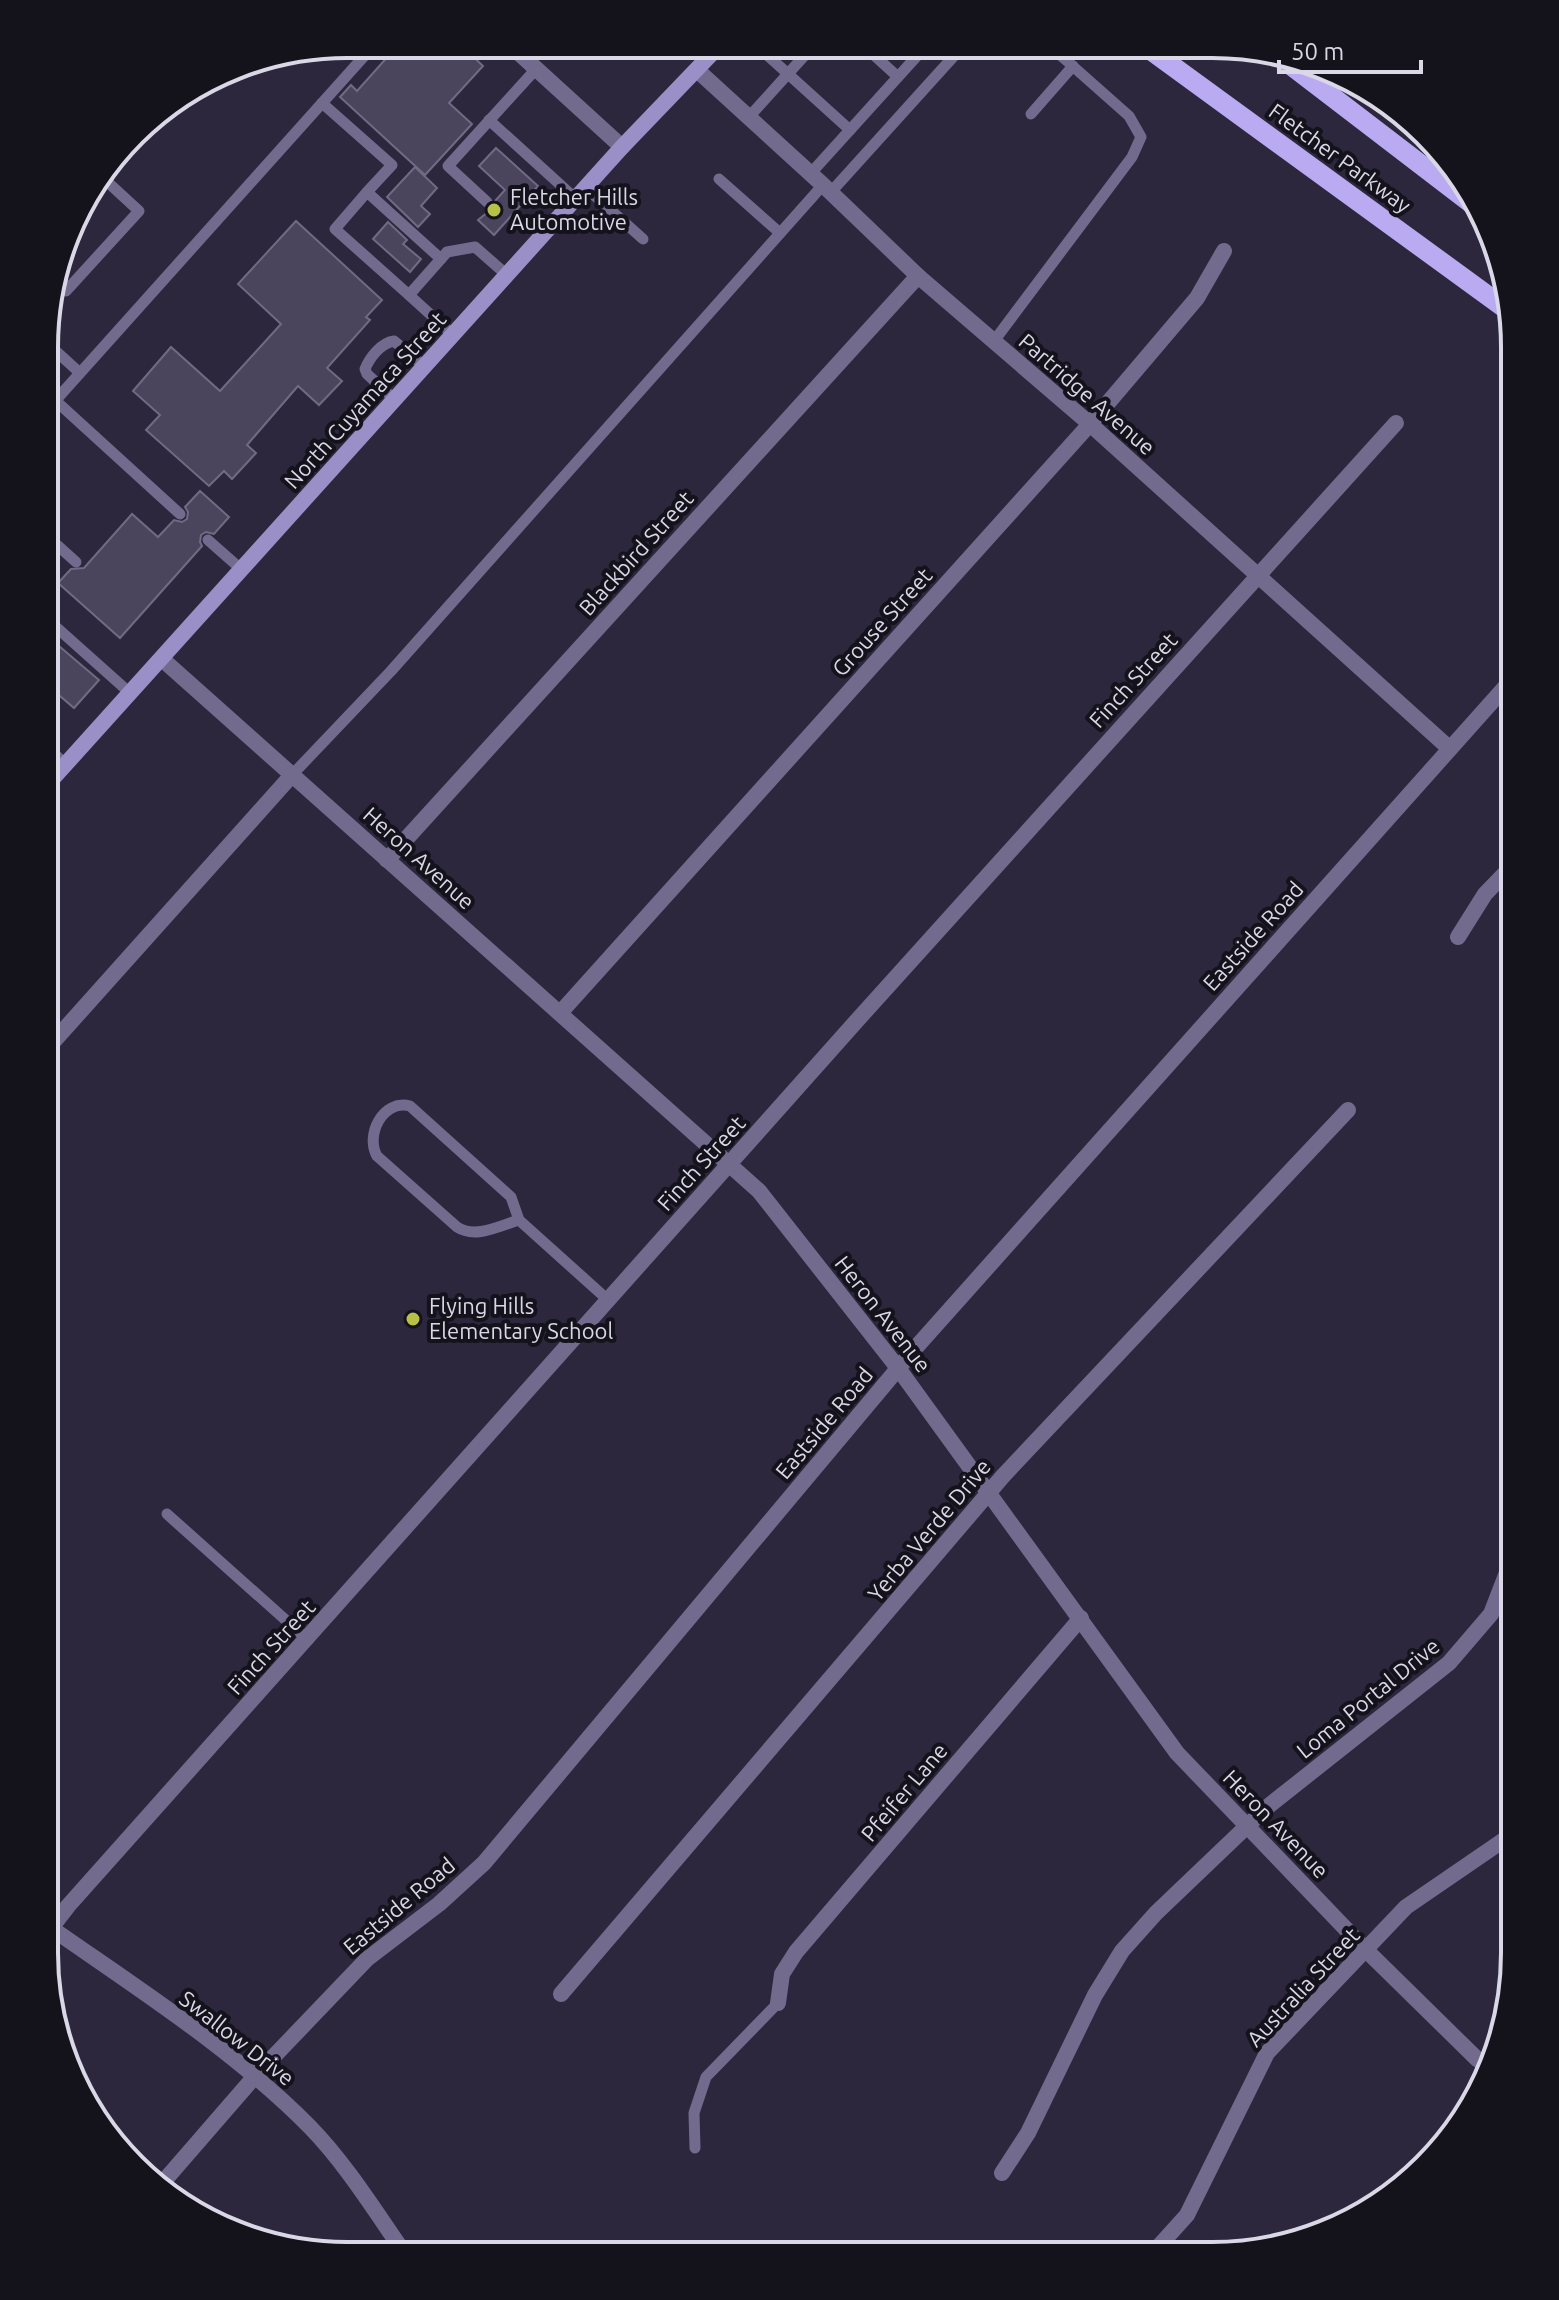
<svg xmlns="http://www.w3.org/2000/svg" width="1559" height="2300" font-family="Ubuntu,sans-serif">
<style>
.building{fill:#4a455c;stroke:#706b84;stroke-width:2}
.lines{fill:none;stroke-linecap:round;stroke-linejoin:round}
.service{stroke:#726b8e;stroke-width:11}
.minor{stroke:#726b8e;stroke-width:16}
.tertiary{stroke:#726b8e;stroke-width:16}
.secondary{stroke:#9a8fc6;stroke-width:16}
.primary{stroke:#b9aaf1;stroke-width:20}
.poi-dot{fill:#b7c148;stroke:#14121b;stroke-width:3}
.labels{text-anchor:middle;stroke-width:8;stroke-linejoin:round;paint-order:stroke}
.street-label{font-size:22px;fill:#dad8e6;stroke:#14121b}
.poi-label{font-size:22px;fill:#dad8e6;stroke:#14121b;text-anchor:start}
.rim{fill:none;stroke:#dad8e6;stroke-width:4}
</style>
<rect width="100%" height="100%" fill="#2c273c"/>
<g class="building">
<path d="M 399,44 L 460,44 L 483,66 L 449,103 L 472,124 L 425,175 L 340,97 L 351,85 L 357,91 Z"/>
<path d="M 496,148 L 538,186 L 494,235 L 478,220 L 494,207 L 495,201 L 505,190 L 479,166 Z"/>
<path d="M 415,167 L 437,188 L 421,206 L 430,214 L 418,227 L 387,197 Z"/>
<path d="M 296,221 L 382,300 L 366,317 L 370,320 L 327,368 L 342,381 L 319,405 L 298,386 L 247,445 L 256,453 L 232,479 L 224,471 L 209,486 L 146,430 L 160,415 L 133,391 L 171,347 L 220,391 L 281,324 L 238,284 Z"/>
<path d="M 388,222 L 407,240 L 403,244 L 421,259 L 410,272 L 373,239 Z"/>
<path d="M 200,491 L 229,517 L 214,534 L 206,532 L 201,535 L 200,542 L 202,546 L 120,638 L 58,583 L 71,569 L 84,568 L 132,514 L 158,537 L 174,520 L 182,522 L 187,519 L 188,512 L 185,507 Z"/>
<path d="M 46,635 L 99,680 L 74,708 L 46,684 Z"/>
</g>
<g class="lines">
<g class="service">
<path d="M 756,45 L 850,130"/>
<path d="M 864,46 L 898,77"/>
<path d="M 322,103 L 392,165 L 367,192"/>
<path d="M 1031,114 L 1073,66"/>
<path d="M 749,117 L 814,45"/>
<path d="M 489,120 L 576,199"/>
<path d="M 811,173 L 926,46"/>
<path d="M 719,179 L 780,233"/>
<path d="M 586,188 L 643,239"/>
<path d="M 831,192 L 963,46"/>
<path d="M 487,202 L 448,166 L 536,69"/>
<path d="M 55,281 L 66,291 L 139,211 L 101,176"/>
<path d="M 409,295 L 335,229 L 367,192 L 441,259"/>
<path d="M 453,335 L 409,295 L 447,252 L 475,247 L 507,275"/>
<path d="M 994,341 L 1132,157 L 1141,137 L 1129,116 L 1050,46"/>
<path d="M 47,343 L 80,373"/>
<path d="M 395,400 L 367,374 L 365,369 C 370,357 381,343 394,341 L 425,367"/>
<path d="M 56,401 L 180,514"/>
<path d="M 46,411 L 375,44"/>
<path d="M 46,535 L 76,562"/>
<path d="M 208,540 L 242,570"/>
<path d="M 46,618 L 130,693"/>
<path d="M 46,746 L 65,764"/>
<path d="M 292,775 L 391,671 L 823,185"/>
<path d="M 519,1220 C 499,1226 475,1239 457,1227 L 377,1156 C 365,1135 383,1099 410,1106 L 511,1197 L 519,1220 L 608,1300"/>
<path d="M 167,1514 L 308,1640"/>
<path d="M 695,2148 L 694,2113 L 706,2077 L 778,2003"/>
</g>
<g class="minor">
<path d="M 509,44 L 622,147"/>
<path d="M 697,70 L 823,185 L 918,276 L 1090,424 L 1449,748"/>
<path d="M 162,659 L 759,1191 L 898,1368 L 1177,1753 L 1367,1951 L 1477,2059 L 1491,2068"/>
<path d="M 387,860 L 918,276"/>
<path d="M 1458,937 L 1485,894 L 1515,863"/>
<path d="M 560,1013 L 1090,424 L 1197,298 L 1224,251"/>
<path d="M 45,1051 L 292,775"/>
<path d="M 45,1600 L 45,1599"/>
<path d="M 44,1937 L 68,1906 L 861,1016 L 1396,423"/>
<path d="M 561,1994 L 1003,1476 L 1348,1110"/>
<path d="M 778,2003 L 782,1974 L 796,1952 L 1081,1618"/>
<path d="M 1002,2173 L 1028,2133 L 1095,1995 L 1122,1951 L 1156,1913 L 1266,1808 L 1449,1663 L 1491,1614 L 1508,1570 L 1514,1527 L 1510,1100 L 1515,1067"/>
<path d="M 158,2188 L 256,2075 L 367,1959 L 439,1904 L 484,1863 L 911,1353 L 1515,676"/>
<path d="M 1150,2256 L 1187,2215 L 1267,2053 L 1406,1907 L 1514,1833"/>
</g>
<path class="tertiary" d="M 44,1923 C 135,1987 232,2048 310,2127 C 346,2164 375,2211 405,2254"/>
<path class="secondary" d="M 46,786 L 622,147 L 720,45"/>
<g class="primary">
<path d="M 1145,46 L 1506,309"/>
<path d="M 1275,53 L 1484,213"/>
</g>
</g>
<g class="poi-dot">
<circle cx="494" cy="210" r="8"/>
<circle cx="413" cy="1319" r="8"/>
</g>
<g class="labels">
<g class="street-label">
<text transform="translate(1340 158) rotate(36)" y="8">Fletcher Parkway</text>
<text transform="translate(1087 394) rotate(41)" y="8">Partridge Avenue</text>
<text transform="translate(365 400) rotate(-48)" y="8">North Cuyamaca Street</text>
<text transform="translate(636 553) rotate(-48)" y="8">Blackbird Street</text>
<text transform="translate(882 622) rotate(-48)" y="8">Grouse Street</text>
<text transform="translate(1133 680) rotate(-48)" y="8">Finch Street</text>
<text transform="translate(419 858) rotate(42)" y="8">Heron Avenue</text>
<text transform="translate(1253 936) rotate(-48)" y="8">Eastside Road</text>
<text transform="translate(701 1163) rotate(-48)" y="8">Finch Street</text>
<text transform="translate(883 1314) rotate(52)" y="8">Heron Avenue</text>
<text transform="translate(824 1423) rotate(-50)" y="8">Eastside Road</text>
<text transform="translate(929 1530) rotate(-50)" y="8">Yerba Verde Drive</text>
<text transform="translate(271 1647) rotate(-48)" y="8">Finch Street</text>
<text transform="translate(1368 1698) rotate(-39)" y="8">Loma Portal Drive</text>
<text transform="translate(904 1792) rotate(-50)" y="8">Pfeifer Lane</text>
<text transform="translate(1276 1824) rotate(46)" y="8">Heron Avenue</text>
<text transform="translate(399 1906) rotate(-40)" y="8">Eastside Road</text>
<text transform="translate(1303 1987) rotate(-47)" y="8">Australia Street</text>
<text transform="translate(237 2038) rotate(38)" y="8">Swallow Drive</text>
</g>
<g class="poi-label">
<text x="510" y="205">Fletcher Hills<tspan x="510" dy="25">Automotive</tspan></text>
<text x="429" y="1314">Flying Hills<tspan x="429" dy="25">Elementary School</tspan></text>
</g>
</g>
<path d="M0 0H1559V2300H0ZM347 58H1212A289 289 0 0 1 1501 347V1953A289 289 0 0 1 1212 2242H347A289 289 0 0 1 58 1953V347A289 289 0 0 1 347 58Z" fill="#14121b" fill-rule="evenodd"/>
<path class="rim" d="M347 58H1212A289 289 0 0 1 1501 347V1953A289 289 0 0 1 1212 2242H347A289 289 0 0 1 58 1953V347A289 289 0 0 1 347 58Z"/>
<path d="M1279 60v12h142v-12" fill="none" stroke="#dad8e6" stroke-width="4"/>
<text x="1291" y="60" font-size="24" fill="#dad8e6" stroke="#14121b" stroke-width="6" paint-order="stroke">50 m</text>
</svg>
